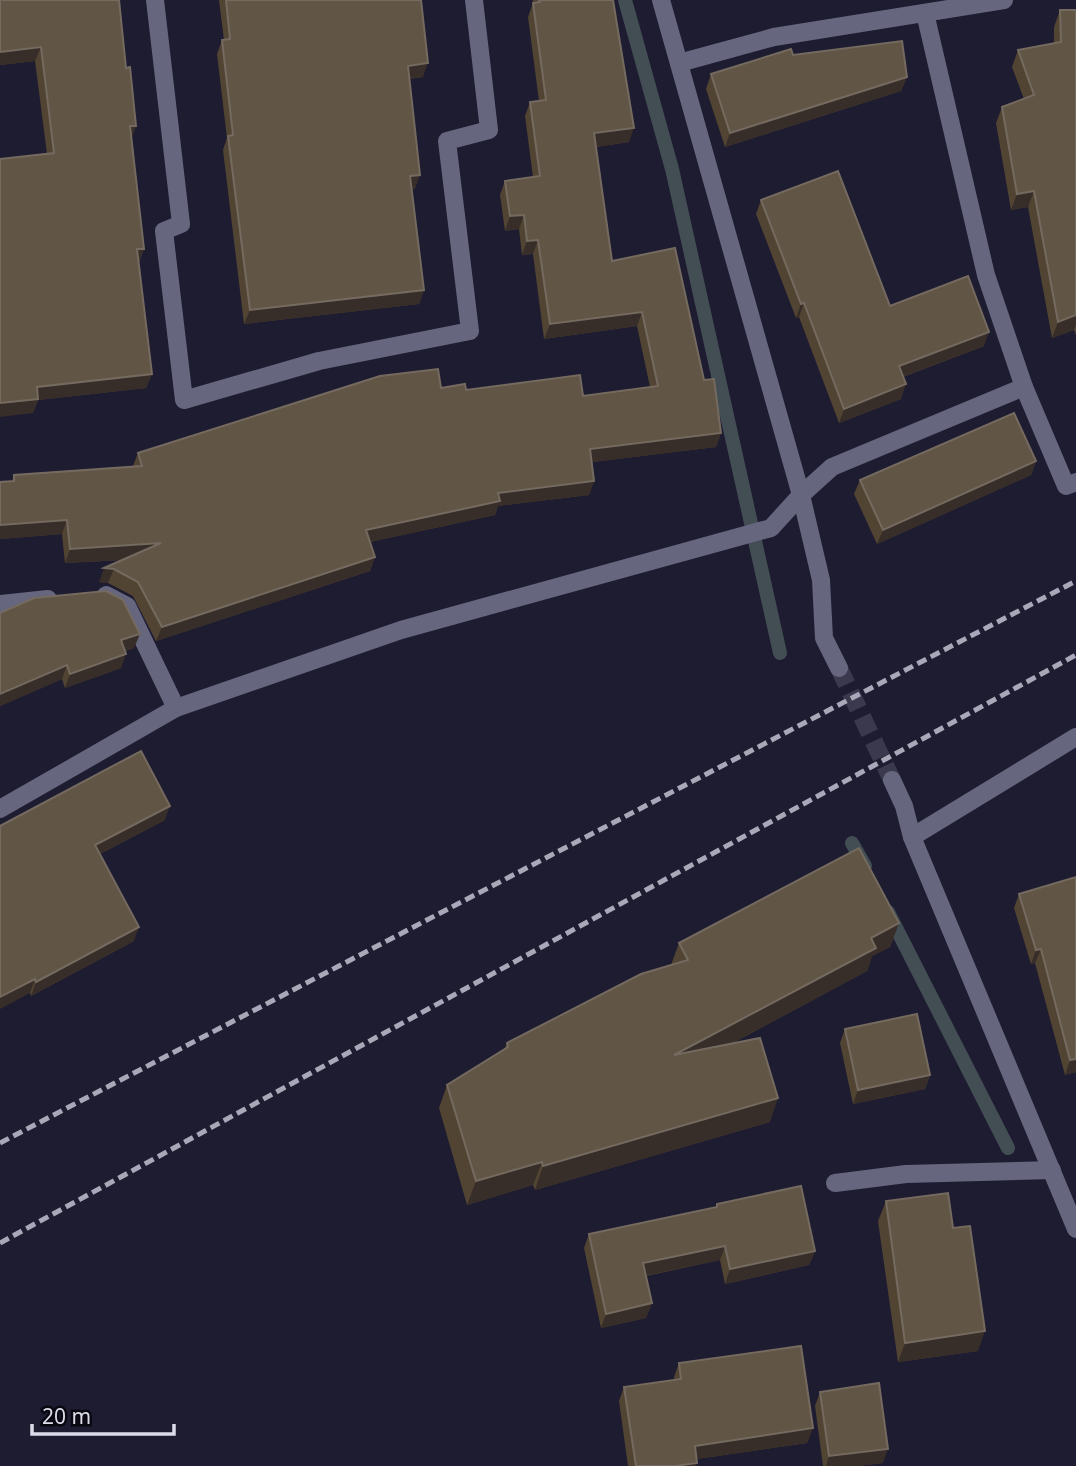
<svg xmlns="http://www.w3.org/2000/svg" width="1076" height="1466" font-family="'Noto Sans',sans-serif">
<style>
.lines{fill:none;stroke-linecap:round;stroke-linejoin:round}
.stream{stroke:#424e53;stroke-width:14}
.minor-tunnel{stroke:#3a394d;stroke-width:18;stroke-dasharray:18 9;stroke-linecap:butt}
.minor{stroke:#67667f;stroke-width:18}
.rail{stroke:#a8a8b8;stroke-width:5;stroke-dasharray:10 5;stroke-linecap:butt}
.wall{fill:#524432}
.shaded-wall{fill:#372d29}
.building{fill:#615545;stroke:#746a5f;stroke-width:2}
</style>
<rect width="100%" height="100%" fill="#1e1c31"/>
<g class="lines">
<g class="stream">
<path d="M 625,0 L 672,169 L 780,653"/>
<path d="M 852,843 L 865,866"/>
<path d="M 888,912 L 1008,1148"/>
</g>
<path class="minor-tunnel" d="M 839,668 L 892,780"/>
<g class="minor">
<path d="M 155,0 L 181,224 L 164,231 L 184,400 L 319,361 L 470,331 L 447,141 L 489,130 L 474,0"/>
<path d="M 661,0 L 801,495 L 821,580 L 824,638 L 839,668"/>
<path d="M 925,13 L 986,275 L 1024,387"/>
<path d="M 679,63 L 774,37 L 1004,0"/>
<path d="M 106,595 L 127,606 L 176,708"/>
<path d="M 0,604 L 48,599"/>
<path d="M 892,780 L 904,806 L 912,837 L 1076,1229"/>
<path d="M 0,809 L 176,708 L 401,630 L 771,528 L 801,495 L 832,467 L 1024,387 L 1066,486 L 1076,482"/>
<path d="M 912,837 L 1076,737"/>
<path d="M 835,1183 L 906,1174 L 1052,1170"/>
</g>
<g class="rail">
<path d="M 0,1143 L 1076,581"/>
<path d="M 0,1243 L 1076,655"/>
</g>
</g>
<g class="wall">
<path d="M 0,0 L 126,68 L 136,126 L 131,139 L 144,249 L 139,262 L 152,374 L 146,388 L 38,400 L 33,413 L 47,154 L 35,61 L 0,65 Z"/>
<path d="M 219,0 L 421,0 L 423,77 L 409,79 L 415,189 L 412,189 L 424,290 L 419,304 L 244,324 L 223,150 L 227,138 L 217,54 L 222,40 L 224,40 Z"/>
<path d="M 533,0 L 613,0 L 629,142 L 596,147 L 612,261 L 704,380 L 721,433 L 716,447 L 592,462 L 594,481 L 589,495 L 498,506 L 495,515 L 370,542 L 375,557 L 370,571 L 156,641 L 133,596 L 108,583 L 99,582 L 123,560 L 65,563 L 62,534 L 0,539 L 0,482 L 12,481 L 14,475 L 133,466 L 138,453 L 441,388 L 466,390 L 583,396 L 650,387 L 637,326 L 544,339 L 533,254 L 522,255 L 519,229 L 505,231 L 500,195 L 505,181 L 533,177 L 525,116 L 530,102 L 539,101 L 528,17 L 533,3 Z"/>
<path d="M 1060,10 L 1076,10 L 1076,335 L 1074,330 L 1052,338 L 1028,207 L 1011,210 L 996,123 L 1002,107 L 1024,99 L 1012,67 L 1018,50 L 1054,44 L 1054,27 Z"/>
<path d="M 793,55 L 907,77 L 901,91 L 725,147 L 706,89 L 711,74 Z"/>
<path d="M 761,200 L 890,306 L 984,346 L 903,377 L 901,399 L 839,423 L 799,317 L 796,318 L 756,214 Z"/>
<path d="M 1036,461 L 1031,475 L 877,544 L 854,494 L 860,480 Z"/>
<path d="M 0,613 L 134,648 L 125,651 L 121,668 L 65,688 L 62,679 L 0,706 Z"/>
<path d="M 165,820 L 100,854 L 134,941 L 31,996 L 30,993 L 0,826 Z"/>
<path d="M 1076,877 L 1076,1072 L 1065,1075 L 1035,963 L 1031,964 L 1014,908 L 1019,894 Z"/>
<path d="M 899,923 L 890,947 L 872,956 L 867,971 L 731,1044 L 770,1122 L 535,1190 L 533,1185 L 467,1205 L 439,1108 L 447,1085 L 504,1050 L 507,1043 L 671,965 L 679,943 Z"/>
<path d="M 845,1029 L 930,1075 L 925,1089 L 853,1104 L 840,1043 Z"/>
<path d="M 886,1201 L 953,1228 L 978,1351 L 898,1362 L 878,1221 Z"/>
<path d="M 717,1204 L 815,1251 L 809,1265 L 725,1284 L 720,1260 L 646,1276 L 652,1303 L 646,1318 L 601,1328 L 584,1248 L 589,1234 L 715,1208 Z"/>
<path d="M 679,1363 L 813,1428 L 807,1443 L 697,1459 L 696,1466 L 628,1466 L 619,1401 L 624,1387 L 675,1380 L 674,1377 Z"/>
<path d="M 820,1392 L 883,1463 L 858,1466 L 823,1466 L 815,1406 Z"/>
</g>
<g class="shaded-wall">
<path d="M 41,47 L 35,61 L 0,65 L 0,52 Z"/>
<path d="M 428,63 L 423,77 L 403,80 L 408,66 Z"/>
<path d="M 907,77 L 901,91 L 725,147 L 730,133 Z"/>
<path d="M 130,126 L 136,126 L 131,140 Z"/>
<path d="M 634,128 L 629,142 L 589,148 L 594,133 Z"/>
<path d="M 420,175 L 415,189 L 405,190 L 410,176 Z"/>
<path d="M 1034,191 L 1028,207 L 1011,210 L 1017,194 Z"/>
<path d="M 524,215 L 519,229 L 505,231 L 510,216 Z"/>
<path d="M 538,240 L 533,254 L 522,255 L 527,241 Z"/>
<path d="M 137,249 L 144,249 L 138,263 Z"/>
<path d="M 424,290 L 419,304 L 244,324 L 250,310 Z"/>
<path d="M 804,303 L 799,317 L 796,318 L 801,304 Z"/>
<path d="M 642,312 L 637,326 L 544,339 L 550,324 Z"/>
<path d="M 1076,315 L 1076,324 L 1074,330 L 1052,338 L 1058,322 Z"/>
<path d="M 989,332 L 984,346 L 894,380 L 899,366 Z"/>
<path d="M 152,374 L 146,388 L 38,400 L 33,413 L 0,417 L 0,403 L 37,387 Z"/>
<path d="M 906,384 L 901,399 L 839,423 L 844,409 Z"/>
<path d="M 721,433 L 716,447 L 585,463 L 590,449 Z"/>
<path d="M 1036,461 L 1031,475 L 877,544 L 883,530 Z"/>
<path d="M 594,481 L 589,495 L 498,506 L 495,515 L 361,544 L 366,530 L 498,493 Z"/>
<path d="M 67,520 L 62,534 L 0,539 L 0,525 Z"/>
<path d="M 161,543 L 156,558 L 65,563 L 70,549 Z"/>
<path d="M 375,557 L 370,571 L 156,641 L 162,627 Z"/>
<path d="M 104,568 L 114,569 L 108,583 L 99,582 Z"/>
<path d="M 140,634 L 134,648 L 115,654 L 121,640 Z"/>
<path d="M 126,654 L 121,668 L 65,688 L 70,674 Z"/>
<path d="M 67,665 L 62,679 L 0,706 L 0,694 Z"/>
<path d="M 170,806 L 165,820 L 90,859 L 95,845 Z"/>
<path d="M 899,923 L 890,947 L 872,956 L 867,971 L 665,1079 L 674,1055 L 871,938 Z"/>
<path d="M 139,927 L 134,941 L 31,996 L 36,982 Z"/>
<path d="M 1041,949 L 1035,963 L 1031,964 L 1036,950 Z"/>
<path d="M 35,979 L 30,993 L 0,1009 L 0,997 Z"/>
<path d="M 1076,1059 L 1076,1072 L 1065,1075 L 1070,1060 Z"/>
<path d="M 930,1075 L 925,1089 L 853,1104 L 858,1090 Z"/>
<path d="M 778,1098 L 770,1122 L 535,1190 L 543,1166 Z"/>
<path d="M 542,1162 L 533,1185 L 467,1205 L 476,1181 Z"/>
<path d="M 725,1246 L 720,1260 L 638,1277 L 643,1263 Z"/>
<path d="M 815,1251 L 809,1265 L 725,1284 L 730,1269 Z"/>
<path d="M 652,1303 L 646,1318 L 601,1328 L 606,1314 Z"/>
<path d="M 985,1331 L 978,1351 L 898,1362 L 905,1343 Z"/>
<path d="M 813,1428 L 807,1443 L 690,1460 L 695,1446 Z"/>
<path d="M 888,1449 L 883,1463 L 858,1466 L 826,1466 L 829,1456 Z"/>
<path d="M 697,1463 L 696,1466 L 675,1466 Z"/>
</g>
<g class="building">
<path d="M 0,0 L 119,0 L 126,68 L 130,67 L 136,126 L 130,126 L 144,249 L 137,249 L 152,374 L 37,387 L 38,399 L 0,403 L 0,159 L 54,153 L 41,47 L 0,52 Z"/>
<path d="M 226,0 L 421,0 L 428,63 L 408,66 L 420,175 L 410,176 L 424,290 L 250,310 L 228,136 L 233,135 L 222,40 L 230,39 Z"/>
<path d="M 539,0 L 613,0 L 634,128 L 594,133 L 612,261 L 675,248 L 704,380 L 714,379 L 721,433 L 590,449 L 594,481 L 498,493 L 500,501 L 366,530 L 375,557 L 162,627 L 138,582 L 114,569 L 104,568 L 161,543 L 70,549 L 67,520 L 0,525 L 0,482 L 14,481 L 14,475 L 142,466 L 138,453 L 380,376 L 438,369 L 441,388 L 465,384 L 466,390 L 580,375 L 583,396 L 658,386 L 642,312 L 550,324 L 538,240 L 527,241 L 524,215 L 510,216 L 505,181 L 540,176 L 530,102 L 546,100 L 533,3 L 540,2 Z"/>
<path d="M 1060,10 L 1076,10 L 1076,315 L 1058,322 L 1034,191 L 1017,194 L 1002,107 L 1034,95 L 1018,50 L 1061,42 Z"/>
<path d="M 902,41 L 907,77 L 730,133 L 711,74 L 791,49 L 793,55 Z"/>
<path d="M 838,171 L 890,306 L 968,276 L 989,332 L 899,366 L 906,384 L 844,409 L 804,303 L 801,304 L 761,200 Z"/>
<path d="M 1014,413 L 1036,461 L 883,530 L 860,480 Z"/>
<path d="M 106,591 L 123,600 L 140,634 L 121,640 L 126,654 L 70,674 L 67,665 L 0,694 L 0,613 L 34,598 Z"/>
<path d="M 141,751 L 170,806 L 95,845 L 139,927 L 36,982 L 35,979 L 0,997 L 0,826 Z"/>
<path d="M 859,848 L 899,923 L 871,938 L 876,948 L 674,1055 L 760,1038 L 778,1098 L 543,1166 L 542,1162 L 476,1181 L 447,1085 L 508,1047 L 507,1043 L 641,974 L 688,960 L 679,943 Z"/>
<path d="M 1076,877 L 1076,1059 L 1070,1060 L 1041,949 L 1036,950 L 1019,894 Z"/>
<path d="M 917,1014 L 930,1075 L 858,1090 L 845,1029 Z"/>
<path d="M 801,1186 L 815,1251 L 730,1269 L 725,1246 L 643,1263 L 652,1303 L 606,1314 L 589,1234 L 717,1207 L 717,1204 Z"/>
<path d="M 948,1193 L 953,1228 L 970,1226 L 985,1331 L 905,1343 L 886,1201 Z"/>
<path d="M 801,1346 L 813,1428 L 695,1446 L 697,1463 L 675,1466 L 636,1466 L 624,1387 L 681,1379 L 679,1363 Z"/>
<path d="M 879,1383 L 888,1449 L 829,1456 L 820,1392 Z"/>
</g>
<path d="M32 1424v10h142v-10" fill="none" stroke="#dbdbe9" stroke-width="3.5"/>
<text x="42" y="1424" font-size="21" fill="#dbdbe9" stroke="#090811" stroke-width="5" paint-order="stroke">20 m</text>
</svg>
